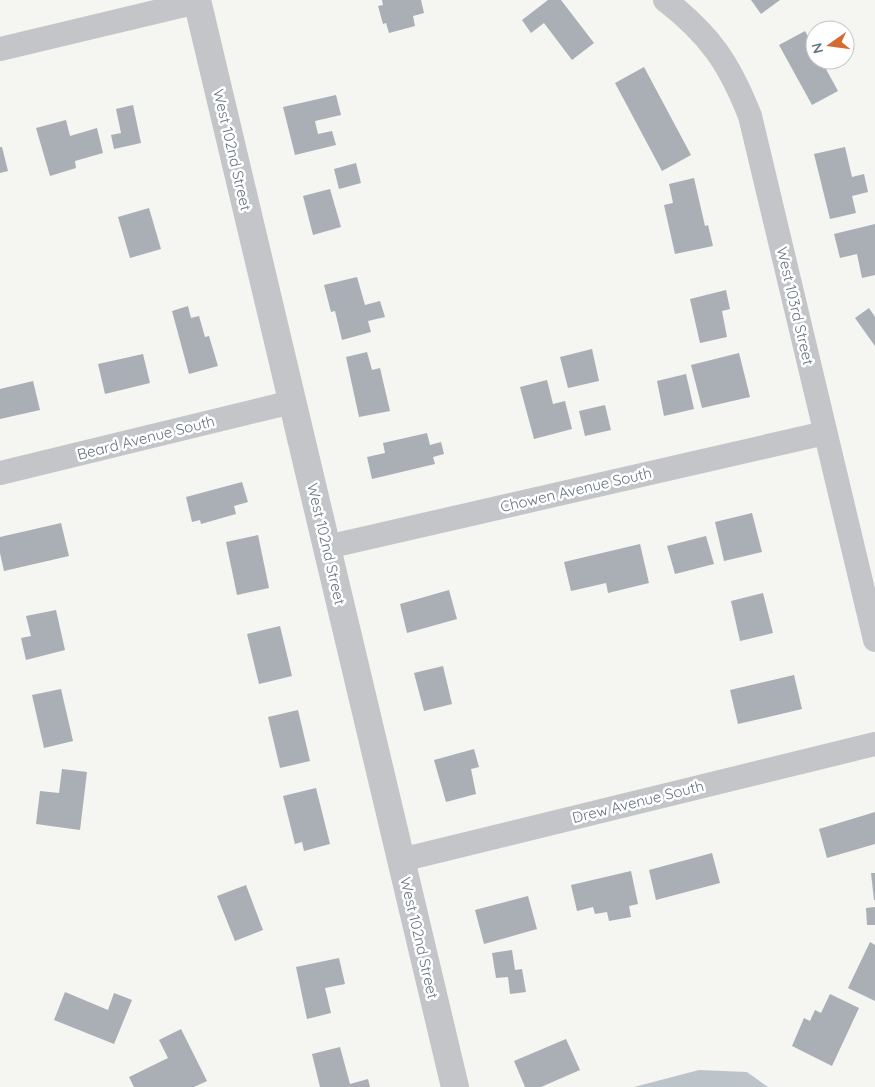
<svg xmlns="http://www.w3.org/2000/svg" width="875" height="1087" font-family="Quicksand,sans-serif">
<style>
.water{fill:#bcc4c9}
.building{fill:#a9afb5}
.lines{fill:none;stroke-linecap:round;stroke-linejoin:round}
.minor{stroke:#c3c5c9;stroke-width:24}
.tertiary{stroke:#c3c5c9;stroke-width:28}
.labels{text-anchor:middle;stroke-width:5;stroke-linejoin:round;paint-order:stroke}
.street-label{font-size:15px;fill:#667281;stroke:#fff}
</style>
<rect width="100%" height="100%" fill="#f5f5f2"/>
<path class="water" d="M 699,1070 L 747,1072 L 768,1087 L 634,1087 Z"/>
<g class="building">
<path d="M 382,0 L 421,0 L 424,13 L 413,16 L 415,26 L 389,33 L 386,23 L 383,24 L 378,6 L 383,5 Z"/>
<path d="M 548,0 L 561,0 L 594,43 L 572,60 L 544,23 L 531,33 L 522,20 Z"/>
<path d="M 751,0 L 780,0 L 761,14 Z"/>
<path d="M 805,31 L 815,49 L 815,60 L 821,60 L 838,91 L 812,105 L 779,45 Z"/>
<path d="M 644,67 L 691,155 L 662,171 L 615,83 Z"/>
<path d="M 336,95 L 341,115 L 315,121 L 318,134 L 332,131 L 336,145 L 295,155 L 283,107 Z"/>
<path d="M 133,105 L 141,143 L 114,149 L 111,135 L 121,133 L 116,109 Z"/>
<path d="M 66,120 L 70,136 L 97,128 L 103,153 L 75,161 L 76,168 L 50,176 L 36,128 Z"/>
<path d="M 0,147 L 2,147 L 8,171 L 0,173 Z"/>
<path d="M 845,147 L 852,177 L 864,174 L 868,192 L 852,196 L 856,213 L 830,219 L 814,154 Z"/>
<path d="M 356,163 L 361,183 L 339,189 L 334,169 Z"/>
<path d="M 694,178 L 705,226 L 708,225 L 713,246 L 675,254 L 664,205 L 673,203 L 669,184 Z"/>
<path d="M 330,189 L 341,227 L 313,235 L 303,196 Z"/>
<path d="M 149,208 L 161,249 L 130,258 L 118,217 Z"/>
<path d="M 875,224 L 875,275 L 862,278 L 857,254 L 840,258 L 834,234 Z"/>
<path d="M 357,277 L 365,305 L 380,301 L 385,317 L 368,321 L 371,332 L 342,340 L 335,311 L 331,312 L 324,285 Z"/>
<path d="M 726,290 L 730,309 L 722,311 L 727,337 L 700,343 L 690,299 Z"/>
<path d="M 188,306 L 191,318 L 199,316 L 205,337 L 209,336 L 218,366 L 189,374 L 172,311 Z"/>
<path d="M 869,308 L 875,317 L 875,346 L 855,318 Z"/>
<path d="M 592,349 L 599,381 L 568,388 L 560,357 Z"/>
<path d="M 367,352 L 372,370 L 380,368 L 390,411 L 359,417 L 346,357 Z"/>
<path d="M 739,353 L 750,397 L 702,408 L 691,365 Z"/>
<path d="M 143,354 L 150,383 L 105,394 L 98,364 Z"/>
<path d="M 686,374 L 694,409 L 664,416 L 657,381 Z"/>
<path d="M 547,380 L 553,404 L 565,401 L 572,429 L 534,439 L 520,387 Z"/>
<path d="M 33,381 L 40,410 L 0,419 L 0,389 Z"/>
<path d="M 605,405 L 611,430 L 585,436 L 579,411 Z"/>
<path d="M 427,433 L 430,445 L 441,442 L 444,454 L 433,457 L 435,464 L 372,479 L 367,457 L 385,453 L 383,443 Z"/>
<path d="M 242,482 L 248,502 L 234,506 L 236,514 L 201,524 L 200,520 L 192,522 L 186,497 Z"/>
<path d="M 752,513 L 762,552 L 724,561 L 715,522 Z"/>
<path d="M 61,523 L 69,556 L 4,571 L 0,553 L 0,537 Z"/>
<path d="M 258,535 L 269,588 L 237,595 L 226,542 Z"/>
<path d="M 706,536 L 714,564 L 675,574 L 667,546 Z"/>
<path d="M 640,544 L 649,583 L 608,593 L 606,583 L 571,591 L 564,562 Z"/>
<path d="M 449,590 L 457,619 L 407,633 L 400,604 Z"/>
<path d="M 763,593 L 773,633 L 740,641 L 731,601 Z"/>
<path d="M 56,610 L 65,650 L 26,660 L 21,638 L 31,636 L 26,616 Z"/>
<path d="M 280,626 L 292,676 L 259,684 L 247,634 Z"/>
<path d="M 443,666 L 452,704 L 424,711 L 414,673 Z"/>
<path d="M 794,675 L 802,709 L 738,724 L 730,690 Z"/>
<path d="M 61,689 L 73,741 L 44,748 L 32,695 Z"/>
<path d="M 298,710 L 310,761 L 280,768 L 268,717 Z"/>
<path d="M 474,749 L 479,767 L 471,769 L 476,794 L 446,802 L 434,760 Z"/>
<path d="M 62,769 L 87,772 L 80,830 L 36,824 L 40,791 L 59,793 Z"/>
<path d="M 316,788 L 330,844 L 304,851 L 302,842 L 295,844 L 283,796 Z"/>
<path d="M 875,812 L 875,844 L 827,858 L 819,829 Z"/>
<path d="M 712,853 L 720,883 L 656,900 L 649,870 Z"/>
<path d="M 631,871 L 638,904 L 629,906 L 631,917 L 609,921 L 607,912 L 595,914 L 593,907 L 577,911 L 571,885 Z"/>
<path d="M 871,873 L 875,873 L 875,900 L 874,900 Z"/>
<path d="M 246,885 L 263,930 L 235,941 L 217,896 Z"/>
<path d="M 528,896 L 537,929 L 484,944 L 475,910 Z"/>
<path d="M 875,907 L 875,925 L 867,925 L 866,908 Z"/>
<path d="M 870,942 L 875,945 L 875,1001 L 848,988 Z"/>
<path d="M 512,950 L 515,970 L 522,969 L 526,992 L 510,994 L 508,977 L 496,978 L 492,953 Z"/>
<path d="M 339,958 L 345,984 L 325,988 L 331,1013 L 307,1019 L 296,967 Z"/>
<path d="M 65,992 L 108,1010 L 114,993 L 132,1000 L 114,1044 L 54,1020 Z"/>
<path d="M 830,994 L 859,1008 L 832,1066 L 792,1046 L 804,1018 L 810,1021 L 815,1010 L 821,1013 Z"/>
<path d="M 181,1029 L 207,1081 L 194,1087 L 134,1087 L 129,1077 L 168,1058 L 159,1040 Z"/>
<path d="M 566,1039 L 580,1070 L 541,1087 L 525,1087 L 514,1061 Z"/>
<path d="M 340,1047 L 350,1084 L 368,1079 L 370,1087 L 320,1087 L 312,1054 Z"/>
</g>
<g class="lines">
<g class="minor">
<path d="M 665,0 C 710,35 729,63 750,116 L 875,640"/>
<path d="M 0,49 L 197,2"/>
<path d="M 0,473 L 292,402"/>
<path d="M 327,547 L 825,433"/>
<path d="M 401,860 L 875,744"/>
</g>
<path class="tertiary" d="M 197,0 L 455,1087"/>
</g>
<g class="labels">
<g class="street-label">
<text transform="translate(232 150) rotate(77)" y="5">West 102nd Street</text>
<text transform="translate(795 306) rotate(77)" y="5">West 103rd Street</text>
<text transform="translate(146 438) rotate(-14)" y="5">Beard Avenue South</text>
<text transform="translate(576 490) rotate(-13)" y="5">Chowen Avenue South</text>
<text transform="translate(326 544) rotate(77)" y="5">West 102nd Street</text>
<text transform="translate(638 802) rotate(-14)" y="5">Drew Avenue South</text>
<text transform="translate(419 938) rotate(77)" y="5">West 102nd Street</text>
</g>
</g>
<g transform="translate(830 45) rotate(256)"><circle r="24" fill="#ffffff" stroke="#c2c7cd"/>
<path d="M0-4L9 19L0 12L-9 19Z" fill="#d66b31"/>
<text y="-8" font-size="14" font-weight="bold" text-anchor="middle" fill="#667281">N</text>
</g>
</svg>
